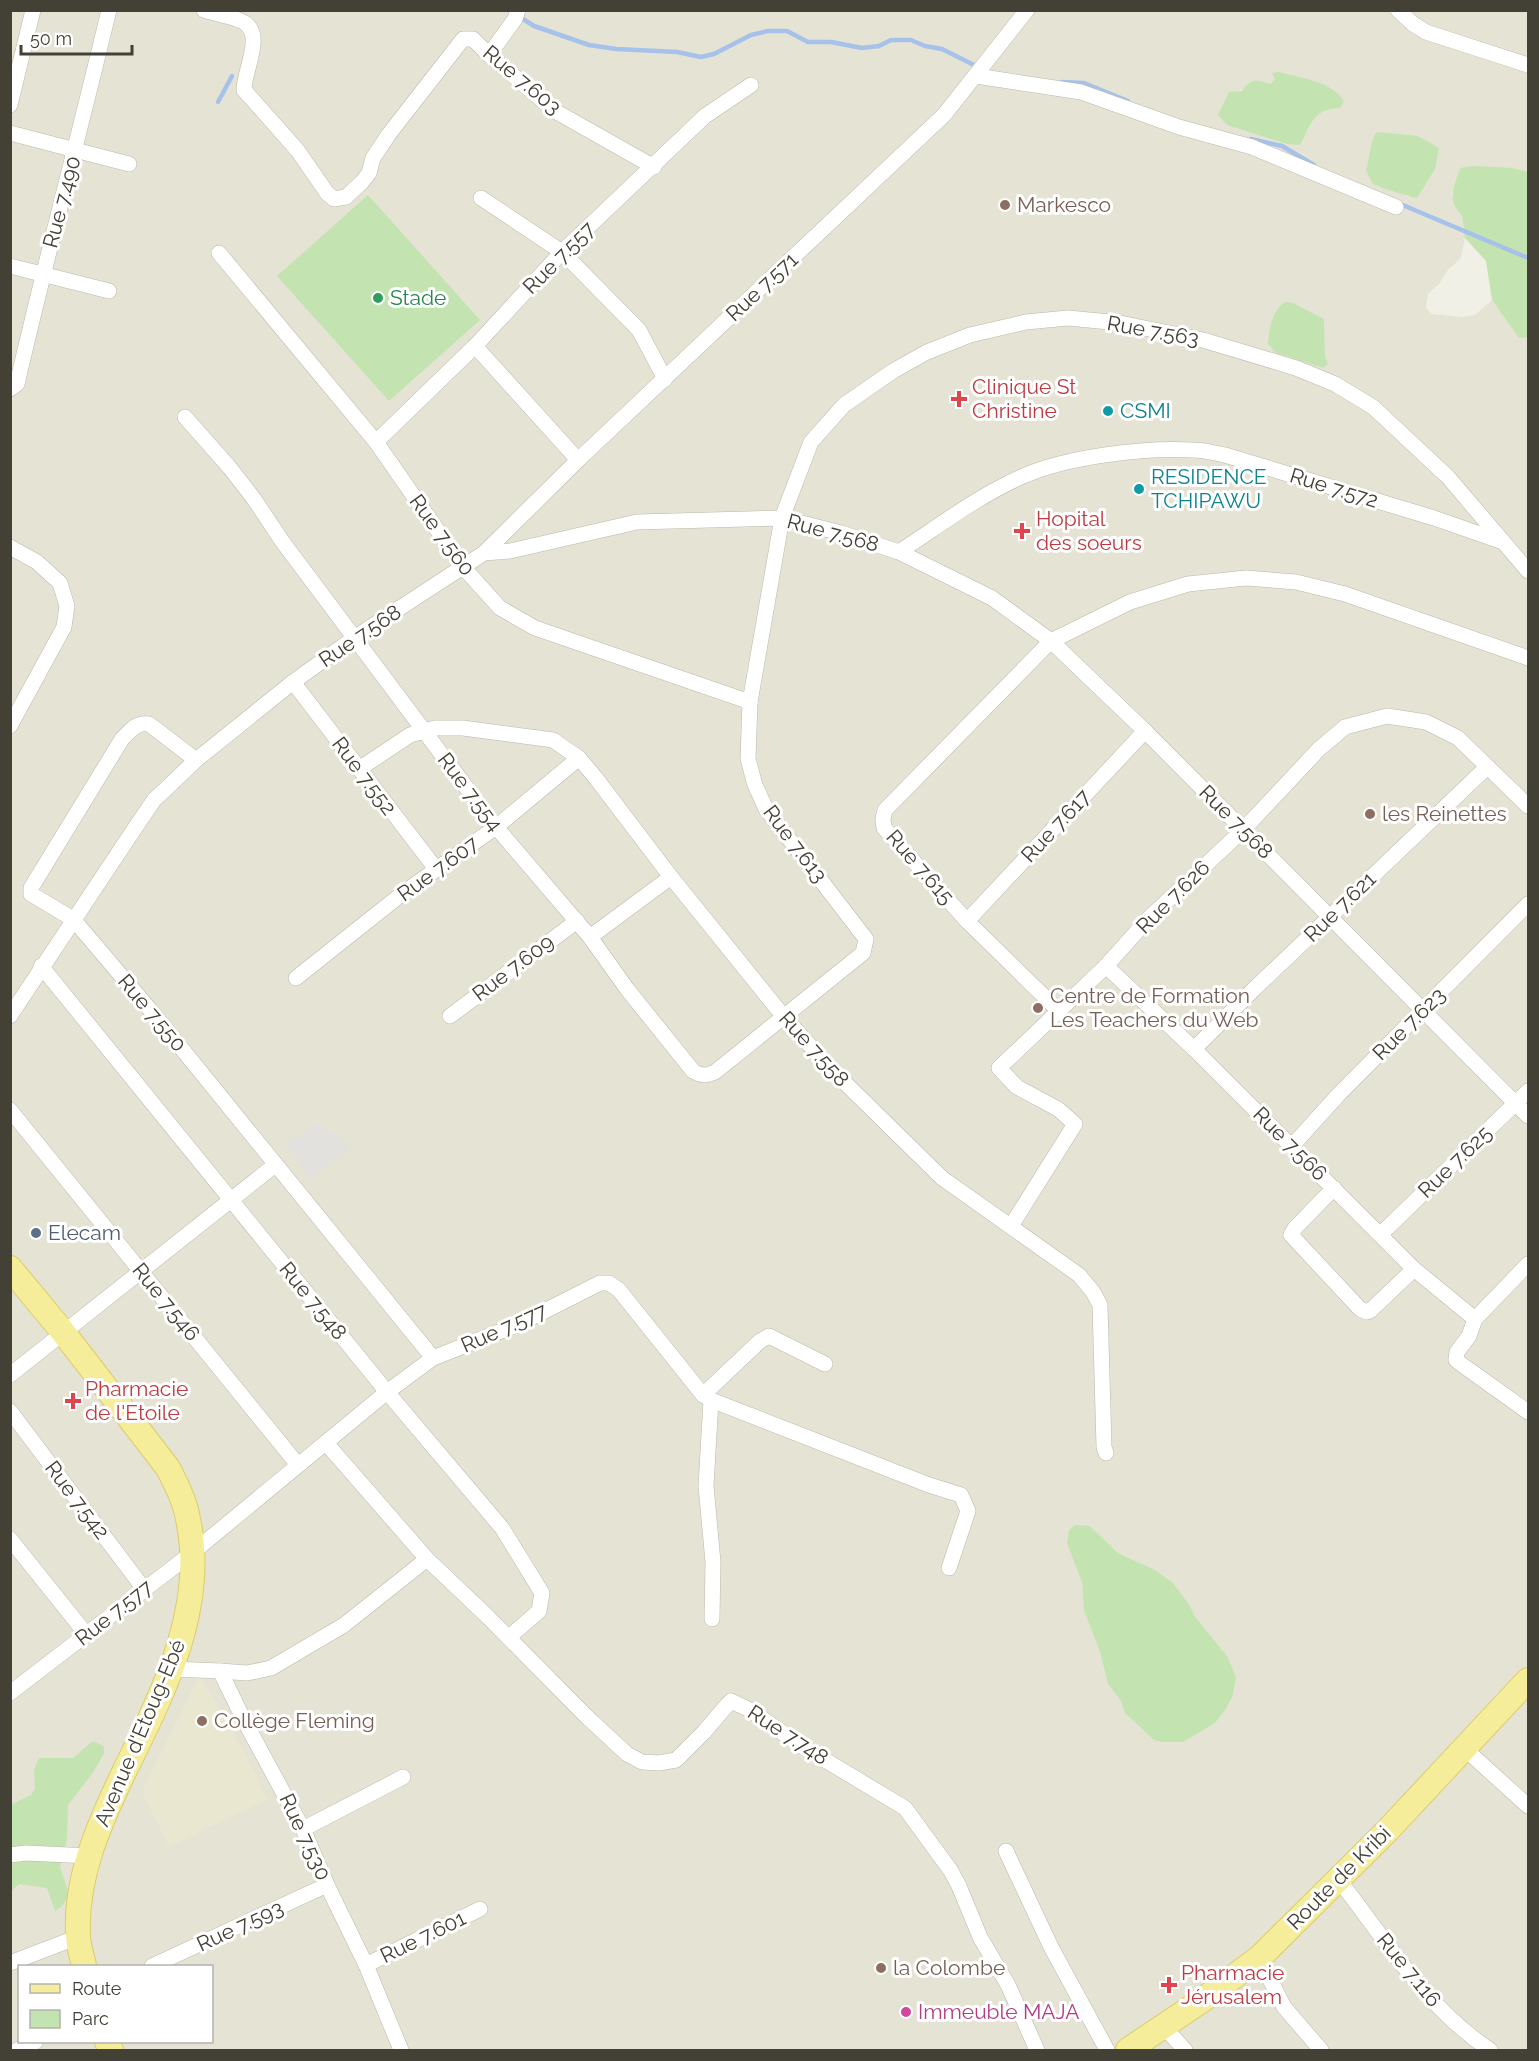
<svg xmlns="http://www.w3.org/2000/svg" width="1539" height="2061" font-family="Raleway,sans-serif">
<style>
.residential{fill:#e5e3d4;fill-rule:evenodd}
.education{fill:#eae7d1}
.green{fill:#c3e3b1}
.parking{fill:#e3e1dd}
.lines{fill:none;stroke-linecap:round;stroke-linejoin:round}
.stream{stroke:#a6c1ea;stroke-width:4.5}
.street-casing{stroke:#bcb9a9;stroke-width:16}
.primary-casing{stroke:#dacd6b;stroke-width:26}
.street{stroke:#fff;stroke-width:15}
.primary{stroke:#f6ed9a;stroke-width:24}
.education-dot{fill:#8d6e63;stroke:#fff;stroke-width:2}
.leisure-dot{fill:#2e9e5b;stroke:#fff;stroke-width:2}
.health-dot{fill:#e0444e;stroke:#fff;stroke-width:2}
.culture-dot{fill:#0f9aa8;stroke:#fff;stroke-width:2}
.service-dot{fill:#5c6f8a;stroke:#fff;stroke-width:2}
.hotel-dot{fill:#d1479c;stroke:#fff;stroke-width:2}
.labels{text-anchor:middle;stroke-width:6;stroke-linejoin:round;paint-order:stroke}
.street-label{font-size:21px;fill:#434136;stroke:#fff}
.education-label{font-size:21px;fill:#785e54;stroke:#fff;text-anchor:start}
.leisure-label{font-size:21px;fill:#27864d;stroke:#fff;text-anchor:start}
.health-label{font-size:21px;fill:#be3a42;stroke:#fff;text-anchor:start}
.culture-label{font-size:21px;fill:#0d838f;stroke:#fff;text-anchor:start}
.service-label{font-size:21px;fill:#4e5e75;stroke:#fff;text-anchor:start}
.hotel-label{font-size:21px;fill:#b23c85;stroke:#fff;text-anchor:start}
</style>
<rect width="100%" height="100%" fill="#f1f0e6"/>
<path class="residential" d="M 11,11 L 1528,11 L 1528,172 L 1513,168 L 1460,169 L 1452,193 L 1455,208 L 1462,216 L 1465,238 L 1461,258 L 1448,270 L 1439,284 L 1428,294 L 1426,307 L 1431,314 L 1463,317 L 1475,315 L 1492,300 L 1519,337 L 1528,337 L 1528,2050 L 11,2050 ZM 1275,79 L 1340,108 L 1327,108 L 1316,115 L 1300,144 L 1229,93 L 1270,84 ZM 1371,157 L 1410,198 L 1390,188 L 1377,186 L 1366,170 ZM 1293,303 L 1324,319 L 1325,357 ZM 1090,1526 L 1118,1553 L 1153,1569 L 1189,1603 L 1194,1617 L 1227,1656 L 1233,1695 L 1226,1709 L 1215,1723 L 1125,1713 L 1121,1701 L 1108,1684 L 1100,1652 L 1084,1611 L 1082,1582 ZM 20,1966 L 212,1966 L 212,2042 L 20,2042 Z"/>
<path class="education" d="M 200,1675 L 252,1767 L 267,1800 L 169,1846 L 143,1795 L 145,1785 Z"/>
<g class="green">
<path d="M 1279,72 C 1299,78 1334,81 1344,102 L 1340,108 C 1313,109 1312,123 1300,145 L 1287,144 L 1227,125 L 1218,115 L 1229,92 L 1242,91 C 1252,78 1256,79 1270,84 L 1275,79 L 1272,73 Z"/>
<path d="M 1377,132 L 1418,136 L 1439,148 L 1435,169 L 1417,198 C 1413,198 1376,186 1373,184 C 1370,180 1368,174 1366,170 C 1370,159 1370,139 1377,132 Z"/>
<path d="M 1473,166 L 1513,168 L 1528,172 L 1528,337 L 1519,338 L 1492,300 L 1486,261 L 1465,238 L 1462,216 C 1446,200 1454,188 1460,168 Z"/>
<path d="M 368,195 L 480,320 L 389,401 L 277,276 Z"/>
<path d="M 1285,302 L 1293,303 L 1324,319 L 1325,357 L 1328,364 L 1323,368 L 1276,353 L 1268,344 C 1269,330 1272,310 1285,302 Z"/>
<path d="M 1075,1525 L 1090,1526 L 1118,1553 L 1153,1569 L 1172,1582 L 1189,1604 L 1195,1617 L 1227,1656 L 1236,1677 L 1233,1695 L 1226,1709 L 1215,1723 L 1183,1742 L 1162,1742 L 1154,1740 L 1125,1713 L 1121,1701 L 1108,1684 L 1100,1652 L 1084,1611 L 1082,1582 L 1067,1543 L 1069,1530 Z"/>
<path d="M 93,1741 L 104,1746 L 104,1753 L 94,1771 L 68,1805 L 67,1839 L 60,1867 L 69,1894 L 63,1905 L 55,1911 L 47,1888 L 19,1884 L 11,1891 L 10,1805 L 31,1795 L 35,1789 L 34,1770 L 39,1758 L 73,1758 Z"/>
</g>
<path class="parking" d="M 320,1122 L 331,1135 L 335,1132 L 350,1150 L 311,1179 L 286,1144 Z"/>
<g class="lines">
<g class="stream">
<path d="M 509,10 L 534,26 L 589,45 L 616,49 L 677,52 L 701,57 L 714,54 L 751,35 L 768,31 L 787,31 L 808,42 L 831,42 L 862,48 L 879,46 L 891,40 L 911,40 L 925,46 L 942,49 L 978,67"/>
<path d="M 1062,82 L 1084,83 L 1128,101"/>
<path d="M 218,102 L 232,76"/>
<path d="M 1251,139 L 1282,146 L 1314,165"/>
<path d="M 1398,203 L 1528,258"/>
</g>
<defs>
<g id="street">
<path d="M 204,10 C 215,14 237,17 245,23 C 264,36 244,70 244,90 L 298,151 L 327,193 L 334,199 L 346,197 L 362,182 L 369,173 L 373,158 L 389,134 L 463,39 L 473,39 L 489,55 L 555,111 L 654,167"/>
<path d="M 1398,10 L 1413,24 L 1426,32 L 1528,65"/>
<path d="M 489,55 L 515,19 L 518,10"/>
<path d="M 976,76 L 1081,92 L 1179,127 L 1252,147 L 1396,207"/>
<path d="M 10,105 L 33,10"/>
<path d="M 10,133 L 129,164"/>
<path d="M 481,198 L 562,252 L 639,330 L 665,379"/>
<path d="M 219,253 L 376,442 L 463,567 L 500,608 L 535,628 L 750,702"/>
<path d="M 10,266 L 109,291"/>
<path d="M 475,346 L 578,460"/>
<path d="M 10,389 L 17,384 C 46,259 79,135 109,10"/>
<path d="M 185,417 L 230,468 L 254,499 L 282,541 L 496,827 L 590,937 L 627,989 L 693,1071 C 701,1076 706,1076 715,1072 L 863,953 L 866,939 L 766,809 L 755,785 L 748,759 L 750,702 L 782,518 L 811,442 L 844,405 L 893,371 L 927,352 L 970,335 L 1026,322 L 1068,318 L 1120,323 L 1203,340 L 1296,368 L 1335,384 L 1373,407 L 1448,477 L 1528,571"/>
<path d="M 376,442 L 475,346 L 562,252 L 705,116 L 751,85"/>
<path d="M 10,547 L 37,562 L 60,583 L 67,606 L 64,627 L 10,726"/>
<path d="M 899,552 C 939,526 978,496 1021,477 C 1065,457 1145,447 1193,450 C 1204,450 1214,453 1225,455 L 1434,518 L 1500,541"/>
<path d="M 484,553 L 578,460 L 944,115 L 1027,10"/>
<path d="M 293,682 L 436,869"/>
<path d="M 196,760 L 149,724 C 136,722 131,730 122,739 L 31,888 L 31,894 L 73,919 L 152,1012 L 433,1358"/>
<path d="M 359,769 L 410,735 L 435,728 L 463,728 L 553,740 L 579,758 L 595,777 L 671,877 L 784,1017 L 834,1072 L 942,1178 L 1079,1275 L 1093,1292 L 1100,1305 L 1104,1447 L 1106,1453"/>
<path d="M 967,921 L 1145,731"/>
<path d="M 590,937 L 671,877"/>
<path d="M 41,966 L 387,1392 L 502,1528 L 542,1593 L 539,1611 L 509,1637"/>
<path d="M 1106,966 L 1194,1049 L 1414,1269 L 1475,1319"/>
<path d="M 296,978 L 403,893 L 496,827 L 579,758"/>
<path d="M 1058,1010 L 967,921 L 884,828 L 883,819 L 885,810 L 1051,641 L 1130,602 L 1188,584 L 1246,578 L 1296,582 L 1345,594 L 1528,658"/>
<path d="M 10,1016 L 133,831 L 154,800 L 170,785 L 196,760 L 293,682 L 354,638 L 484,553 L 510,551 L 637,522 L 782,518 L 841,533 L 899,552 L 992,598 L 1051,641 L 1145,731 L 1528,1116"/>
<path d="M 450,1016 L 577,921"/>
<path d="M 1194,1049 L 1253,990 L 1487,767"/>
<path d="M 10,1110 L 298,1465"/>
<path d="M 1292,1146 L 1340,1093 L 1528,904"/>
<path d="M 1334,1188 L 1295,1228 L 1291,1235 L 1360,1309 L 1367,1312 L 1371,1310 L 1414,1269"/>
<path d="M 1011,1226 L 1075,1124 L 1058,1109 L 1017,1087 L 999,1068 L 1106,966 L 1148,919 L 1244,829 L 1319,749 L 1345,727 L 1387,716 L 1426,722 L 1458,738 L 1528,806"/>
<path d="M 1381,1234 L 1528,1091"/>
<path d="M 1528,1264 L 1475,1319 L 1469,1336 L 1457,1352 L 1456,1360 L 1461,1364 L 1528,1412"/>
<path d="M 10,1375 L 275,1165"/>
<path d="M 703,1395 L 760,1341 L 769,1336 L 825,1364"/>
<path d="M 711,1400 L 706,1486 L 713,1562 L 712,1619"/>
<path d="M 10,1411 L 144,1589"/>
<path d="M 326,1443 L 427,1559 L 488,1617 L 586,1716 L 627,1754 L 642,1762 L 659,1763 L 676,1760 L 704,1732 L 728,1704 L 731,1701 L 750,1710 L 800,1745 L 905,1808 L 951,1871 L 959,1886 L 980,1937 L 1008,1985 L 1037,2050"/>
<path d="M 10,1539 L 87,1635"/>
<path d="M 173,1669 L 220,1671 L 245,1722 L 303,1829 L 327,1885 L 366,1965 L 401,2050"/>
<path d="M 220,1671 L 247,1673 L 271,1668 L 344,1625 L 427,1559"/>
<path d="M 10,1693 L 192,1553 L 387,1392 L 433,1358 L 519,1324 L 600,1283 L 609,1283 L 619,1290 L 703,1395 L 711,1400 L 929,1485 L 961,1495 L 968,1511 L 949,1568"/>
<path d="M 1465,1749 L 1528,1806"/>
<path d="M 303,1829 L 403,1777"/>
<path d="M 1006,1851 L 1051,1947 L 1107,2050"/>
<path d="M 10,1855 L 26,1853 L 90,1856"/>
<path d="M 1338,1879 C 1387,1941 1424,2006 1490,2050"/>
<path d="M 1259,1958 L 1284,2007 L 1321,2050"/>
<path d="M 10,1963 L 78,1937"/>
<path d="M 366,1965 L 480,1909"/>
<path d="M 152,1966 L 327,1885"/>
<path d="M 1164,2027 L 1185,2050"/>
<path d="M 17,2050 L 35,2042"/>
</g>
<g id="primary">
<path d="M 10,1268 L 63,1332 L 168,1468 C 176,1484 185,1501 188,1519 C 207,1608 163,1693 125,1770 C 100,1822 75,1877 78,1935 C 78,1946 82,1956 84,1966"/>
<path d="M 107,2042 L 111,2050"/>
<path d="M 1128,2050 L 1201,2001 L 1259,1958 L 1386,1832 L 1528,1680"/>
</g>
</defs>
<use href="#street" class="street-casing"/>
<use href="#primary" class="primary-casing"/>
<use href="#street" class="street"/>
<use href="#primary" class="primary"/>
</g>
<g class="education-dot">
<circle cx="1005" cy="205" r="6"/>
<circle cx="1370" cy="814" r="6"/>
<circle cx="1038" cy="1008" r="6"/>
<circle cx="202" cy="1721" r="6"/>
<circle cx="881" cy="1968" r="6"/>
</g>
<circle class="leisure-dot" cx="378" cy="298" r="6"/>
<g class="health-dot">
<path d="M956 390h6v6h6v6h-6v6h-6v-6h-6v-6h6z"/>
<path d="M1019 522h6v6h6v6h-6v6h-6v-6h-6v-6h6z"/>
<path d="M70 1392h6v6h6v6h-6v6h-6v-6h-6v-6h6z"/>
<path d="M1166 1976h6v6h6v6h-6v6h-6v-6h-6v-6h6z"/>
</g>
<g class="culture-dot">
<circle cx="1108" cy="411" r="6"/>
<circle cx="1139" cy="489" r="6"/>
</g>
<circle class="service-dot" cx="36" cy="1233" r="6"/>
<circle class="hotel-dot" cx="906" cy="2012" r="6"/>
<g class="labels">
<g class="street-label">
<text transform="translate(522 80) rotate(40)" y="7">Rue 7.603</text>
<text transform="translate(62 202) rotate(-75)" y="7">Rue 7.490</text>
<text transform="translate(559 258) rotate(-45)" y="7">Rue 7.557</text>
<text transform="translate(762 287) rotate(-43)" y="7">Rue 7.571</text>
<text transform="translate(1153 331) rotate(10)" y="7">Rue 7.563</text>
<text transform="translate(1334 488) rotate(17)" y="7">Rue 7.572</text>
<text transform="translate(833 533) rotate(15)" y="7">Rue 7.568</text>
<text transform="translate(442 535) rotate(54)" y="7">Rue 7.560</text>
<text transform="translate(360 636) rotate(-34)" y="7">Rue 7.568</text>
<text transform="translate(364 776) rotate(53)" y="7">Rue 7.552</text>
<text transform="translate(470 792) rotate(53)" y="7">Rue 7.554</text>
<text transform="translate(1236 822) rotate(45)" y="7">Rue 7.568</text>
<text transform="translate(1056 826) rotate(-47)" y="7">Rue 7.617</text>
<text transform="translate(795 844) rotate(53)" y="7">Rue 7.613</text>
<text transform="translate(920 867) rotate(49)" y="7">Rue 7.615</text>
<text transform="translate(438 869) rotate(-36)" y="7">Rue 7.607</text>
<text transform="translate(1173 897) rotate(-45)" y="7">Rue 7.626</text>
<text transform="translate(1340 907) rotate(-44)" y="7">Rue 7.621</text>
<text transform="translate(513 968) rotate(-37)" y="7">Rue 7.609</text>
<text transform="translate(152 1013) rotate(50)" y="7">Rue 7.550</text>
<text transform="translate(1409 1024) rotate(-45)" y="7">Rue 7.623</text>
<text transform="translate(814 1049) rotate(48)" y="7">Rue 7.558</text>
<text transform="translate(1290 1144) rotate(45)" y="7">Rue 7.566</text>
<text transform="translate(1455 1162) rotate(-44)" y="7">Rue 7.625</text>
<text transform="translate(313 1301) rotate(51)" y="7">Rue 7.548</text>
<text transform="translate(166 1302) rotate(51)" y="7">Rue 7.546</text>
<text transform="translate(504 1328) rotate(-24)" y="7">Rue 7.577</text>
<text transform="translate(77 1500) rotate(53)" y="7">Rue 7.542</text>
<text transform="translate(114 1613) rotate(-38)" y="7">Rue 7.577</text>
<text transform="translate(140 1733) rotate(-67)" y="7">Avenue d'Etoug-Ebé</text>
<text transform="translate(788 1735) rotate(33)" y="7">Rue 7.748</text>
<text transform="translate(305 1837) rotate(65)" y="7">Rue 7.530</text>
<text transform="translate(1339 1878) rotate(-45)" y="7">Route de Kribi</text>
<text transform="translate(240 1926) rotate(-25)" y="7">Rue 7.593</text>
<text transform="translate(423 1937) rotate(-26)" y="7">Rue 7.601</text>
<text transform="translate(1409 1970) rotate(51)" y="7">Rue 7.116</text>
</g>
<g class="education-label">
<text x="1017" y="212">Markesco</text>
<text x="1382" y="821">les Reinettes</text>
<text x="1050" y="1003">Centre de Formation<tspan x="1050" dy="24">Les Teachers du Web</tspan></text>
<text x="214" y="1728">Collège Fleming</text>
<text x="893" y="1975">la Colombe</text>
</g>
<g class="leisure-label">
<text x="390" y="305">Stade</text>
</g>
<g class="health-label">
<text x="972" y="394">Clinique St<tspan x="972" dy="24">Christine</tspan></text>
<text x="1036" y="526">Hopital<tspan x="1036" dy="24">des soeurs</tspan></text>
<text x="85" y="1396">Pharmacie<tspan x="85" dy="24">de l'Etoile</tspan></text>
<text x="1181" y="1980">Pharmacie<tspan x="1181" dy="24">Jérusalem</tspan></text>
</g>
<g class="culture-label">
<text x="1120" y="418">CSMI</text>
<text x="1151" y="484">RESIDENCE<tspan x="1151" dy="24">TCHIPAWU</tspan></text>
</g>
<g class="service-label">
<text x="48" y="1240">Elecam</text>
</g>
<g class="hotel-label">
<text x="918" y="2019">Immeuble MAJA</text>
</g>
</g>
<rect width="1539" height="2061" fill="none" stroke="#434136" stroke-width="24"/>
<rect x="18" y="1965" width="195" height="78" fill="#ffffff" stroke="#b4b3af" stroke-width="1.5"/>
<rect x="30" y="1984" width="30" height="9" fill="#f6ed9a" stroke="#b4b3af" stroke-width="1.5"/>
<text x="72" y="1995" font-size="18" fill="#434136">Route</text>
<rect x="30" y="2010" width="30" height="18" fill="#c3e3b1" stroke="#b4b3af" stroke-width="1.5"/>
<text x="72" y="2025" font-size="18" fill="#434136">Parc</text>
<path d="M21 45v9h111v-9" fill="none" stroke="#434136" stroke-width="3"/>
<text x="30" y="45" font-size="18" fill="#434136" stroke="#ffffff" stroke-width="4.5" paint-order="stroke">50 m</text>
</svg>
